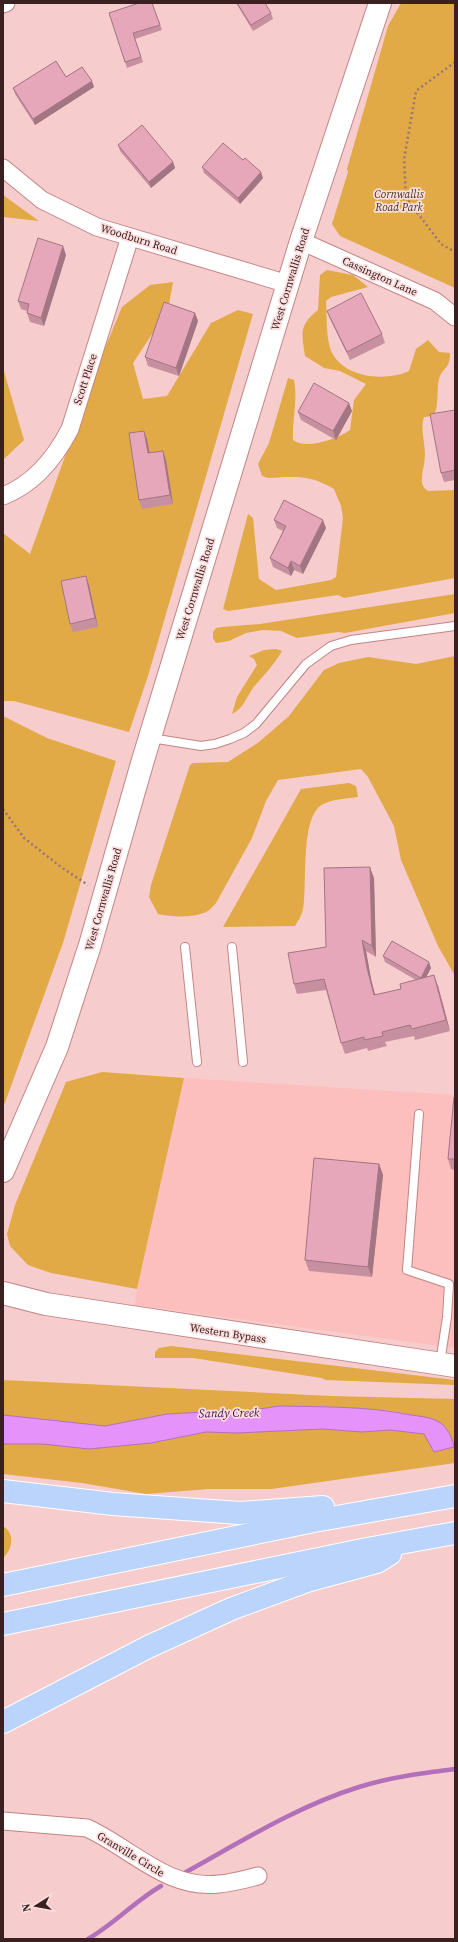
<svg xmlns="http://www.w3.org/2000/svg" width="458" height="1942" font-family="'Source Serif 4',serif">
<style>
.built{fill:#fdbebe}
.green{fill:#e1aa46}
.water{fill:#e592fb;stroke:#b270ba}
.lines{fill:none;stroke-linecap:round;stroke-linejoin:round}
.stream{stroke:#b270ba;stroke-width:4.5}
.lane-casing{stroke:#c48484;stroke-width:10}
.street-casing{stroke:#c48484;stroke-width:19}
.secondary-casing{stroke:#c48484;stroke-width:24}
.highway-casing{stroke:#fff;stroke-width:24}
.path{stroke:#977575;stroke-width:2.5;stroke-dasharray:2 3;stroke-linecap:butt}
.lane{stroke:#fff;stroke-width:8}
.street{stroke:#fff;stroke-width:17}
.secondary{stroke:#fff;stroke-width:22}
.highway{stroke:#bbd4fc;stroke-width:22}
.wall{fill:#c790a0}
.shaded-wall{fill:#a27582}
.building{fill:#e7a7ba;stroke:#a27582}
.labels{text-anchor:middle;stroke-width:3.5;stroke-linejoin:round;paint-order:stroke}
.park-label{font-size:11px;font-style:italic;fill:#41341e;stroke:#fbdedd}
.street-label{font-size:11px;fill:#3a2021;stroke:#fbdedd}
.water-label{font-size:12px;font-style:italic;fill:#440f50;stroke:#fbdedd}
</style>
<rect width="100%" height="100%" fill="#f7cccc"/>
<path class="built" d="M 184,1078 L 455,1095 L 455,1348 L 135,1305 L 137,1289 Z"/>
<g class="green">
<path d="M 401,3 L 455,3 L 455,288 L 340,236 L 332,224 L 348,172 L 347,169 L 388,26 Z"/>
<path d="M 3,195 L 39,221 L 3,217 Z"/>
<path d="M 327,270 L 353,275 L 368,287 L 331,297 L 326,301 C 327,315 326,330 329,344 C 336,377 383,383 409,371 L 416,349 L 428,340 L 439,352 L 450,353 C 450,370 443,366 439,379 C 436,390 440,406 433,416 L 424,417 C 420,429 425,442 425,455 C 425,464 421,474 422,483 C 423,487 425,489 428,491 L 455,490 L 455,578 L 344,598 L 338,595 L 228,611 L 223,609 L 248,514 L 253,518 L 259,579 L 276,590 L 331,580 L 336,577 L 343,518 L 341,506 L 334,489 C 308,474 297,477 268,478 L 262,476 L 258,464 L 269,443 L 288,378 L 294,380 C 298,400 292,420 293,440 C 306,450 337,439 350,430 L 354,400 L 366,384 L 340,371 L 324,368 L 305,356 C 302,333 298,326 318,310 L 320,275 Z"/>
<path d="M 173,282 L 168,310 L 133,363 L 143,399 L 167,396 L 211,323 L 238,310 L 253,314 L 148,676 L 129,732 L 14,701 L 3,701 L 3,533 L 30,554 L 96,370 L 122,307 L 150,285 Z"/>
<path d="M 3,368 L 24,440 L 3,460 Z"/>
<path d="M 455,594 L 455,613 L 345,633 L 338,632 L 297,638 L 281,631 L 263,630 L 246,633 L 229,641 L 216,643 L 213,638 L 213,632 L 216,628 L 222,627 L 260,624 Z"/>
<path d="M 276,649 L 282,651 C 274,665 263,676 253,688 C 246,698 243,709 232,714 L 237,697 L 257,665 L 254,659 L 249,656 L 264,650 Z"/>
<path d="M 455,656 L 455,976 L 438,946 L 401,860 L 394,826 L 368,777 L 361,769 L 278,780 L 266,801 L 252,838 L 216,903 C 213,906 210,910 206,912 C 193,918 172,917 158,914 L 149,897 L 151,885 L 190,765 L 193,763 L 228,762 L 259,742 L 289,716 L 324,670 L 339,663 L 368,657 L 416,664 Z"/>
<path d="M 3,716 L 47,738 L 116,761 L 63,943 L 3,1108 Z"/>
<path d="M 349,783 L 356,786 L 358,797 C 346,799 325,799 317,809 C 301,829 307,884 303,909 C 302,915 298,921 295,926 L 223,927 L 301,789 Z"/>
<path d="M 102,1072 L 184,1078 L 137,1289 L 51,1273 L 28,1265 L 10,1246 L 7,1234 L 15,1205 L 66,1082 Z"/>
<path d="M 171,1346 L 455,1380 L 455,1385 L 326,1380 L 321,1378 L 193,1358 L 155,1358 L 155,1352 L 159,1348 Z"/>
<path d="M 3,1380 L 331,1396 L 455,1399 L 455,1463 L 271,1489 L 208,1489 L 146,1494 L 82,1483 L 3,1474 L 3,1444 L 151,1443 L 206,1432 L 237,1433 L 323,1429 L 362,1432 L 390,1430 L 424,1434 L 435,1420 L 393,1411 L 342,1407 L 279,1406 L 260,1409 L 167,1414 L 105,1426 L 3,1415 Z"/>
<path d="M 3,1526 C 15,1533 13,1549 3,1558 Z"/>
</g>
<path class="water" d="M 279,1406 C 323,1407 368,1406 411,1415 C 419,1416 428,1417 435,1420 C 446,1424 452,1436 454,1447 L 434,1452 L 424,1434 L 390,1430 L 362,1432 L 323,1429 L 237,1433 L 206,1432 L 151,1443 L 89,1449 L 42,1444 L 3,1444 L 3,1415 L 105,1426 L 167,1414 L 260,1409 Z"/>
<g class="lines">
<g class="stream">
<path d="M 186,1872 C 242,1841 298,1806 359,1787 C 390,1777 423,1773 455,1769"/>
<path d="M 88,1939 C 114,1924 135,1901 161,1886"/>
</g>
<defs>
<g id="lane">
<path d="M 151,738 L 201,746 L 215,744 L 230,739 L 244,733 L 256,724 L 306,664 L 331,646 L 351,640 L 455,626"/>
<path d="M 185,947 L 197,1062"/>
<path d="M 232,947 L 243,1062"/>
<path d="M 419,1114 L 407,1270 L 449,1284 L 447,1317 L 440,1363"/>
</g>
<g id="street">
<path d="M 3,4 L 6,3"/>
<path d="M 3,168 L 42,200 L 97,227 L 288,284"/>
<path d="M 301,241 L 435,301 L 455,317"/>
<path d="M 3,496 C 34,484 55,458 70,429 L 130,237"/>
<path d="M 3,1821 L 87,1828 C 131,1848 167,1890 219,1884 C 232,1883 246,1879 258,1876"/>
</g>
<g id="secondary">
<path d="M 3,1171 L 57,1047 L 90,945 L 143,760 L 301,241 L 380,3"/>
<path d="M 3,1293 L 46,1304 L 455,1366"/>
</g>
<g id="highway">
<path d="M 3,1491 L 113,1504 L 240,1513 L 323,1507"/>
<path d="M 3,1585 L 314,1521 L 455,1496"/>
<path d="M 3,1624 L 367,1549 L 455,1533"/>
<path d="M 3,1722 L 148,1647 L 231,1609 L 307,1581 L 377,1562 L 390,1554"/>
</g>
</defs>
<use href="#lane" class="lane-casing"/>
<use href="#street" class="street-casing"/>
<use href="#secondary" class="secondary-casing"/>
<use href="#highway" class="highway-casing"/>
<g class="path">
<path d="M 455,62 L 416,91 L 404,159 L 406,198 L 441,244 L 455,252"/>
<path d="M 3,809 L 24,838 L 61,867 L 88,885"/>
</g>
<use href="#lane" class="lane"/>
<use href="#street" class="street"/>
<use href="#secondary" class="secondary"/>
<use href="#highway" class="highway"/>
</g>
<g class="wall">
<path d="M 152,3 L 162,30 L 135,39 L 143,62 L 127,68 L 109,13 Z"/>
<path d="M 236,3 L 265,3 L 271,13 L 273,19 L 253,31 Z"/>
<path d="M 66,77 L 94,87 L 35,125 L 15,94 L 13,88 Z"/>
<path d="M 118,145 L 173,162 L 175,168 L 151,188 L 120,151 Z"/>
<path d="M 243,160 L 263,178 L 240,204 L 204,173 L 202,167 Z"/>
<path d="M 66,255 L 44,326 L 30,322 L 27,313 L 27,311 L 21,309 L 18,301 Z"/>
<path d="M 327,311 L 382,334 L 385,343 L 350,360 L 330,319 Z"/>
<path d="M 195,313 L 198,321 L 179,376 L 148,366 L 145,357 Z"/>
<path d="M 455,410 L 455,480 L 444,482 L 441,473 Z"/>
<path d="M 352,411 L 336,440 L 301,420 L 298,412 Z"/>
<path d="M 147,439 L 150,453 L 166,460 L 173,504 L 142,509 L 139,500 Z"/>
<path d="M 274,520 L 326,528 L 303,574 L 294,570 L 291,576 L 273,567 L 270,558 L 283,531 L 277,528 Z"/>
<path d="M 86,576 L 89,585 L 98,627 L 73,632 L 70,624 Z"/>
<path d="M 374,878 L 376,957 L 366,951 L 371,979 L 375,995 L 401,989 L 416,980 L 385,962 L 383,956 L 431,968 L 426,977 L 438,986 L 450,1031 L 415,1040 L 414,1036 L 385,1042 L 387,1046 L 368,1051 L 367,1048 L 345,1054 L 341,1043 L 326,990 L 297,994 L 294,984 L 326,947 Z"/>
<path d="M 455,1097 L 455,1170 L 451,1169 L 448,1159 Z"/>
<path d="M 379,1164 L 383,1175 L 372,1277 L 309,1271 L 305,1260 Z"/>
</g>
<g class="shaded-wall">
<path d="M 92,81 L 94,87 L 35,125 L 33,119 Z"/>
<path d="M 173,162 L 175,168 L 151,188 L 149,182 Z"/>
<path d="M 261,172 L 263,178 L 240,204 L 238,198 Z"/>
<path d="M 63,246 L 66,255 L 44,326 L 41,318 Z"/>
<path d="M 195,313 L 198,321 L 179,376 L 176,368 Z"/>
<path d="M 349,403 L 352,411 L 336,440 L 333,431 Z"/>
<path d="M 144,431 L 147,439 L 151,462 L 148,453 Z"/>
<path d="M 163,451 L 166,460 L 173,504 L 170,495 Z"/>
<path d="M 323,520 L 326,528 L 303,574 L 300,566 Z"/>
<path d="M 291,561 L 294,570 L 291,576 L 288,568 Z"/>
<path d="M 86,576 L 89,585 L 98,627 L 95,618 Z"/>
<path d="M 370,867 L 374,878 L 376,957 L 372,946 Z"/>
<path d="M 362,940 L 366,951 L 371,979 L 378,1006 L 374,995 L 367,968 Z"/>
<path d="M 429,962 L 431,968 L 423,983 L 421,978 Z"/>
<path d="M 434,975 L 438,986 L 450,1031 L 446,1020 Z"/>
<path d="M 379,1164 L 383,1175 L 372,1277 L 368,1267 Z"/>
</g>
<g class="building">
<path d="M 139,3 L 152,3 L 160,25 L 133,33 L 141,57 L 125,62 L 109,13 Z"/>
<path d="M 237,3 L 265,3 L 271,13 L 251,25 Z"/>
<path d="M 56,61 L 66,77 L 82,67 L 92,81 L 33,119 L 13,88 Z"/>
<path d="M 142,125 L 173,162 L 149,182 L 118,145 Z"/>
<path d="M 223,143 L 243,160 L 245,158 L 261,172 L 238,198 L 202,167 Z"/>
<path d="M 38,238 L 63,246 L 41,318 L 27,313 L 29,304 L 18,301 Z"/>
<path d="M 361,293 L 382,334 L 347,352 L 327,311 Z"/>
<path d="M 164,302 L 195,313 L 176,368 L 145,357 Z"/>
<path d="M 314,383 L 349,403 L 333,431 L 298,412 Z"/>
<path d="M 455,410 L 455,470 L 441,473 L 430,414 Z"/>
<path d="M 144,431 L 148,453 L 163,451 L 170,495 L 139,500 L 129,433 Z"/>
<path d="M 284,500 L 323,520 L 300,566 L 291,561 L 288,568 L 270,558 L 286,526 L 274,520 Z"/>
<path d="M 86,576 L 95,618 L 70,624 L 61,581 Z"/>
<path d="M 370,867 L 372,946 L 362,940 L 367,968 L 374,995 L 401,989 L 400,984 L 434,975 L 446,1020 L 412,1029 L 410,1025 L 382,1032 L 383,1036 L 364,1040 L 364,1037 L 341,1043 L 324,979 L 294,984 L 288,953 L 326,947 L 324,868 Z"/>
<path d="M 392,941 L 429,962 L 421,978 L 383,956 Z"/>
<path d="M 454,1097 L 455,1097 L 455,1159 L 448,1159 Z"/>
<path d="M 314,1158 L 379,1164 L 368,1267 L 305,1260 Z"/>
</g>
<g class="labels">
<g class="park-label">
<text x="399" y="198">Cornwallis<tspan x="399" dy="13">Road Park</tspan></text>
</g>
<g class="street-label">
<text transform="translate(139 239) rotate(17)" y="4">Woodburn Road</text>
<text transform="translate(380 276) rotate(24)" y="4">Cassington Lane</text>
<text transform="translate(290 279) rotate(-73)" y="4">West Cornwallis Road</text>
<text transform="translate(85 379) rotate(-72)" y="4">Scott Place</text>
<text transform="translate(195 589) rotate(-73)" y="4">West Cornwallis Road</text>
<text transform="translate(103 899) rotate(-74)" y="4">West Cornwallis Road</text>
<text transform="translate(228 1333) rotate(9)" y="4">Western Bypass</text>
<text transform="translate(131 1854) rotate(31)" y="4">Granville Circle</text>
</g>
<g class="water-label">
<text transform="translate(229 1413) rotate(-1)" y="4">Sandy Creek</text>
</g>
</g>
<rect width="458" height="1942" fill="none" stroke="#3a2021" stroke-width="8"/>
<g transform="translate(36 1906) rotate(259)" stroke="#fbdedd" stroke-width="3" paint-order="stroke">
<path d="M0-3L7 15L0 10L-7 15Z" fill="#3a2021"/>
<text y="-6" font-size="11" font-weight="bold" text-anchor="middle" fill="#3a2021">N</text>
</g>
</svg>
